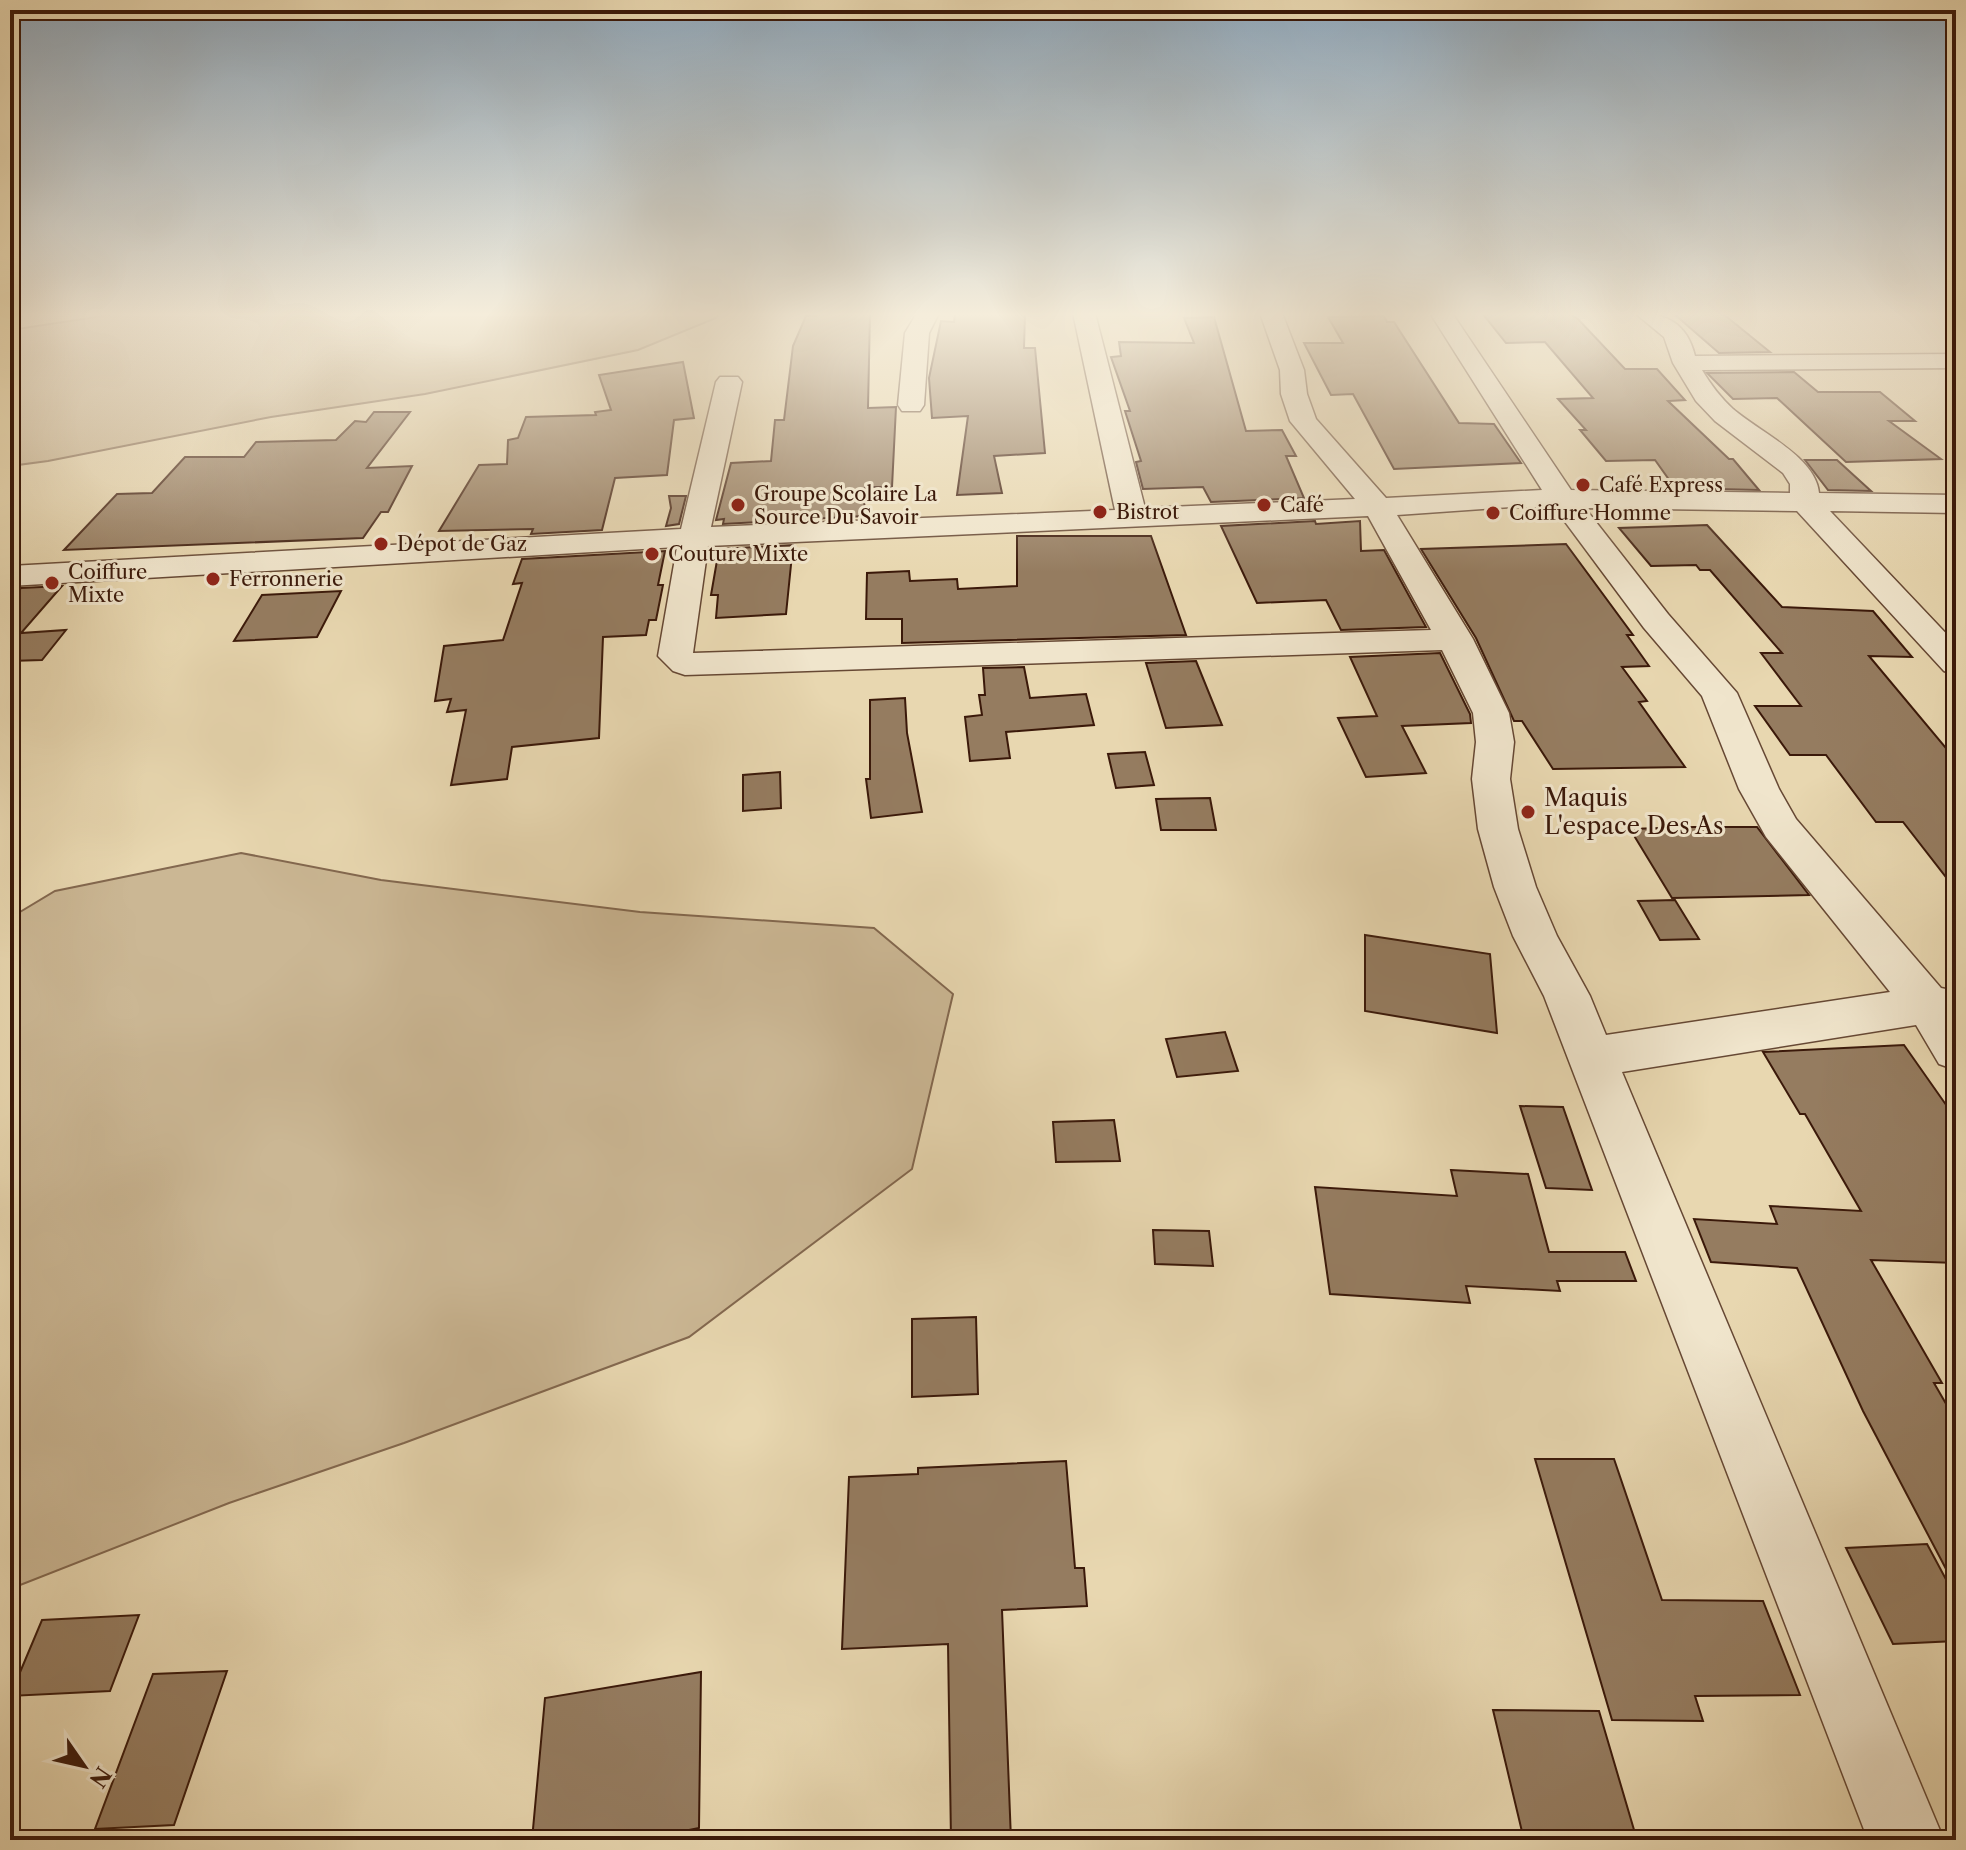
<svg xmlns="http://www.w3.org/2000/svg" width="1966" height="1850" font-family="'Libre Caslon Text',serif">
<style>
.green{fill:#cbb794;stroke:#83684f;stroke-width:2}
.building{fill:#957c60;stroke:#3b190a;stroke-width:2}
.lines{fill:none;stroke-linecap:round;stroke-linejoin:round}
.minor-casing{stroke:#664834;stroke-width:3}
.minor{fill:#f0e5cc;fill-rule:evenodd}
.poi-dot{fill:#8f2418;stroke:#f0e5cc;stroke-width:3}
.labels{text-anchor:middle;stroke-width:6;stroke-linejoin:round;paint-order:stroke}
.far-poi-label{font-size:20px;fill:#3b190a;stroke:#f0e5cc;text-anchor:start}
.poi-label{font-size:24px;fill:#3b190a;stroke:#f0e5cc;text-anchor:start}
</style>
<rect width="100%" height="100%" fill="#e8d7b0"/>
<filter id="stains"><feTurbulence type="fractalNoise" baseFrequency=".0025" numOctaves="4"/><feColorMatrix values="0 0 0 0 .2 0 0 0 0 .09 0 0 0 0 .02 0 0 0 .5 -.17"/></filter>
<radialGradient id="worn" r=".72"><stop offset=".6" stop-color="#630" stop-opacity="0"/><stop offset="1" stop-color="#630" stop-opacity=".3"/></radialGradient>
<g class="green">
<path d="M 123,313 L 720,313 L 716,318 L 638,350 L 425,394 L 271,417 L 48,461 L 10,466 L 10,330 Z"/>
<path d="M 241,853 L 381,880 L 640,912 L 874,928 L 953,994 L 912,1169 L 689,1337 L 404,1443 L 229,1503 L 10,1589 L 10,918 L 55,891 Z"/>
</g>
<g class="building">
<path d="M 817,313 L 870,313 L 868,408 L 896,407 L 892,487 L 865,487 L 864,516 L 723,524 L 724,519 L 716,520 L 731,463 L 771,461 L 775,420 L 784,420 L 793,346 L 806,316 L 816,316 Z"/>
<path d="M 955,313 L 1025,313 L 1024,348 L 1035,348 L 1045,453 L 994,456 L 1002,493 L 957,495 L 968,416 L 932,418 L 929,378 L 941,321 L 954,322 Z"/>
<path d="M 1482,313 L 1568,313 L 1578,319 L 1625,369 L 1657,369 L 1685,400 L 1668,401 L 1729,459 L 1733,459 L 1759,490 L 1675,488 L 1655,460 L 1606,461 L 1580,430 L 1586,430 L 1558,399 L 1593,398 L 1545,342 L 1506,343 Z"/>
<path d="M 1673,313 L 1722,313 L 1770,352 L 1719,353 Z"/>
<path d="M 1384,316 L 1387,322 L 1394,322 L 1459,423 L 1494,424 L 1521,463 L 1394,469 L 1353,394 L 1331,395 L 1304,343 L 1343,343 L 1328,317 Z"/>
<path d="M 1214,317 L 1246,431 L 1282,430 L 1296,456 L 1286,456 L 1304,498 L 1211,502 L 1203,487 L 1143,489 L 1136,462 L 1141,461 L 1125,411 L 1130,411 L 1111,357 L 1121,356 L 1119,342 L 1194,343 L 1184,318 Z"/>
<path d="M 683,362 L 694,418 L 674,420 L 667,475 L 615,478 L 602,530 L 531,534 L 533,529 L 439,531 L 479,465 L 507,464 L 508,440 L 518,438 L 526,417 L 596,415 L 595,412 L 611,410 L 599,375 Z"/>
<path d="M 1794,372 L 1818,392 L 1880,392 L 1915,421 L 1889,421 L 1941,459 L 1846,462 L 1777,398 L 1733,399 L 1707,373 Z"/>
<path d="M 374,412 L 410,412 L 367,468 L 412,466 L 388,512 L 381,512 L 363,538 L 64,550 L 117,494 L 152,493 L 185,457 L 244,457 L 256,442 L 336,440 L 355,421 L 366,422 Z"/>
<path d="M 1805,460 L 1837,460 L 1871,491 L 1828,490 Z"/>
<path d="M 669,496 L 686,496 L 679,524 L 666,526 L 671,508 Z"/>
<path d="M 1315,521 L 1316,524 L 1360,521 L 1361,551 L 1384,550 L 1426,627 L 1341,630 L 1326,600 L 1257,603 L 1221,526 Z"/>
<path d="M 1707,525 L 1782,607 L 1873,611 L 1912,657 L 1869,656 L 1956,760 L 1956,890 L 1903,822 L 1876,822 L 1826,755 L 1790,755 L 1755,706 L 1801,706 L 1761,653 L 1782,653 L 1710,570 L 1700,570 L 1696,565 L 1651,566 L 1619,528 Z"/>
<path d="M 1017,536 L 1151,536 L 1186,635 L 902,643 L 902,619 L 866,619 L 867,573 L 909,571 L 910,581 L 957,579 L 958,589 L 1017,586 Z"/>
<path d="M 1566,544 L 1633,635 L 1627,635 L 1649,666 L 1622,667 L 1647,701 L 1639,702 L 1685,767 L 1553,769 L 1522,721 L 1514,721 L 1476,638 L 1421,549 Z"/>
<path d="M 793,545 L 786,614 L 716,618 L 718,595 L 711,595 L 719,549 Z"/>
<path d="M 665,551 L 658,585 L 663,585 L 656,620 L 649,620 L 646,635 L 603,637 L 599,738 L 512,747 L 507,779 L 451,785 L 466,710 L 447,712 L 451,699 L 435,701 L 444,646 L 503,640 L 522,583 L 513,584 L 522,559 Z"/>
<path d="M 62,586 L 21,633 L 66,630 L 42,660 L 10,661 L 10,600 L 21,588 Z"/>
<path d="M 341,591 L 317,637 L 234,641 L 262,595 Z"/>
<path d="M 1440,653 L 1470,714 L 1471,723 L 1402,726 L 1426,773 L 1366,777 L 1338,718 L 1377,716 L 1350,657 Z"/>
<path d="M 1196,661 L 1222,725 L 1166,728 L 1146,663 Z"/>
<path d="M 1024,667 L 1030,698 L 1086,694 L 1094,725 L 1006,732 L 1010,758 L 970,761 L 965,717 L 982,715 L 979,695 L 985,695 L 983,668 Z"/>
<path d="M 905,698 L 907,733 L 922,812 L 871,818 L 866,779 L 870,779 L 870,700 Z"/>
<path d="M 1145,752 L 1154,785 L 1116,788 L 1108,754 Z"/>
<path d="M 780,772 L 781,808 L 743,811 L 743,775 Z"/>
<path d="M 1210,798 L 1216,830 L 1161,830 L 1156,799 Z"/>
<path d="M 1694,827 L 1757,827 L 1809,895 L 1672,898 L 1630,829 Z"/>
<path d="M 1675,900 L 1699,939 L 1660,940 L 1638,901 Z"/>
<path d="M 1365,935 L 1490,954 L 1497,1033 L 1365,1011 Z"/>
<path d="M 1225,1032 L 1238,1071 L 1177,1077 L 1166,1039 Z"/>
<path d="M 1904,1045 L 1956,1119 L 1956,1263 L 1871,1260 L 1942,1383 L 1934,1383 L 1956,1421 L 1956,1588 L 1863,1411 L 1797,1268 L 1711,1262 L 1694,1219 L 1777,1224 L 1770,1206 L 1861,1211 L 1805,1114 L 1800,1114 L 1763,1052 Z"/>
<path d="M 1520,1106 L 1563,1107 L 1592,1190 L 1546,1188 Z"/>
<path d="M 1114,1120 L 1120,1161 L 1056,1162 L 1053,1122 Z"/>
<path d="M 1451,1170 L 1528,1174 L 1549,1252 L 1625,1252 L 1636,1281 L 1557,1281 L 1560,1291 L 1466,1286 L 1470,1303 L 1330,1294 L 1315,1187 L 1457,1196 Z"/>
<path d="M 1153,1230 L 1209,1231 L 1213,1266 L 1155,1264 Z"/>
<path d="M 976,1317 L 978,1394 L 912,1397 L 912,1319 Z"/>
<path d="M 1535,1459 L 1614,1459 L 1662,1600 L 1763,1601 L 1800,1695 L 1695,1696 L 1703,1721 L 1612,1720 Z"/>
<path d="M 1066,1461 L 1075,1568 L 1084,1568 L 1087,1606 L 1002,1610 L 1011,1840 L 951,1840 L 948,1644 L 842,1649 L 849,1477 L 918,1474 L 918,1468 Z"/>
<path d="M 1927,1544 L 1956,1598 L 1956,1641 L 1893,1644 L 1846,1548 Z"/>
<path d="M 139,1615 L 110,1691 L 10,1696 L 42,1620 Z"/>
<path d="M 227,1671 L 174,1825 L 95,1829 L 153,1674 Z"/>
<path d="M 701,1672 L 699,1828 L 639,1840 L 532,1840 L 545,1698 Z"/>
<path d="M 1493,1710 L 1599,1711 L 1637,1840 L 1524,1840 Z"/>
</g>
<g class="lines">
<defs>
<g id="minor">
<path d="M 917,313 L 939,313 L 929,333 L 924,405 L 920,411 L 902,411 L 898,405 L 905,333 Z"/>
<path d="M 1073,313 L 1095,313 L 1145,508 L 1355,499 L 1290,421 L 1281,394 L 1280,370 L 1260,313 L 1282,313 L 1304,370 L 1307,394 L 1316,419 L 1386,498 L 1542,490 L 1430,313 L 1452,313 L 1571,490 L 1790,493 L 1790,484 L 1783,473 L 1715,421 L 1696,401 L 1673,363 L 1664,337 L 1635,313 C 1666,313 1687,323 1695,356 L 1956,354 L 1956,368 L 1702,370 C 1711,385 1720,397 1733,409 C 1758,431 1816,457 1819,493 L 1956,495 L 1956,513 L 1830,511 L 1956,644 L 1956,675 L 1944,671 L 1797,511 L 1585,508 L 1668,614 L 1737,693 L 1779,789 L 1796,819 L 1941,988 L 1956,991 L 1956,1070 L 1939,1064 L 1916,1025 L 1622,1072 L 1944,1840 L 1868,1840 L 1544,996 L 1513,936 L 1494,887 L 1478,829 L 1472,779 L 1476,742 L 1473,713 L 1442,650 L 685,675 L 673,671 L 658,656 L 677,547 L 10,586 L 10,566 L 681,529 L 716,382 L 720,377 L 738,377 L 742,382 L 711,527 L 1115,510 ZM 1511,507 L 1554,507 L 1644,628 L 1702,696 L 1739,789 L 1766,837 L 1890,992 L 1606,1035 L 1590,996 L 1557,936 L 1536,887 L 1518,829 L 1510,779 L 1514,742 L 1509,713 L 1473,639 L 1397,515 ZM 1368,516 L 1431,630 L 693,653 L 708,546 Z"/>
</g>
</defs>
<use href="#minor" class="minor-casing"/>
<use href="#minor" class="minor"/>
</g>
<linearGradient id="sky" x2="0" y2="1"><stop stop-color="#90a8bb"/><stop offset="0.55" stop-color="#f5eddb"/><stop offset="1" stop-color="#f5eddb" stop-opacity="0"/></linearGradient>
<rect width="1966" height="572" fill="url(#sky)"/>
<g class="poi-dot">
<circle cx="1583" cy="485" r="8"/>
<circle cx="738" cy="505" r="8"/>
<circle cx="1264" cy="505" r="8"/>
<circle cx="1100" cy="512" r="8"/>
<circle cx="1493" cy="513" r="8"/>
<circle cx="381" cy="544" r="8"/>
<circle cx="652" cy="554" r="8"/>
<circle cx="213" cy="579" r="8"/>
<circle cx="52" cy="583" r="8"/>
<circle cx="1528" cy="812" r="8"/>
</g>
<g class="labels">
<g class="far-poi-label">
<text x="1599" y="492">Café Express</text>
<text x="754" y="501">Groupe Scolaire La<tspan x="754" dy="23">Source Du Savoir</tspan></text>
<text x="1280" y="512">Café</text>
<text x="1116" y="519">Bistrot</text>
<text x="1509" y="520">Coiffure Homme</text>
<text x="397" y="551">Dépot de Gaz</text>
<text x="668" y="561">Couture Mixte</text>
<text x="68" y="579">Coiffure<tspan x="68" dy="23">Mixte</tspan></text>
<text x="229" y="586">Ferronnerie</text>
</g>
<g class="poi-label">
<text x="1544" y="806">Maquis<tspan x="1544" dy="28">L'espace Des As</tspan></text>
</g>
</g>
<rect width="1966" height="1850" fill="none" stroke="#e8d7b0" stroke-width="40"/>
<rect x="12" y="12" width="1942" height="1826" fill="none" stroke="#3b190a" stroke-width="4"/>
<rect x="20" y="20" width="1926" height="1810" fill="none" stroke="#3b190a" stroke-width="2"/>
<g transform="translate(84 1766) rotate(124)" stroke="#f0e5cc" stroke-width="6" paint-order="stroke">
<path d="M0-6L14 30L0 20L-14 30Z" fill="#3b190a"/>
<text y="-12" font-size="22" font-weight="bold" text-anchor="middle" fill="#3b190a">N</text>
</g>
<rect width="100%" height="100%" filter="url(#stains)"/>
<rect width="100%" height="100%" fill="url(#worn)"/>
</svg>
